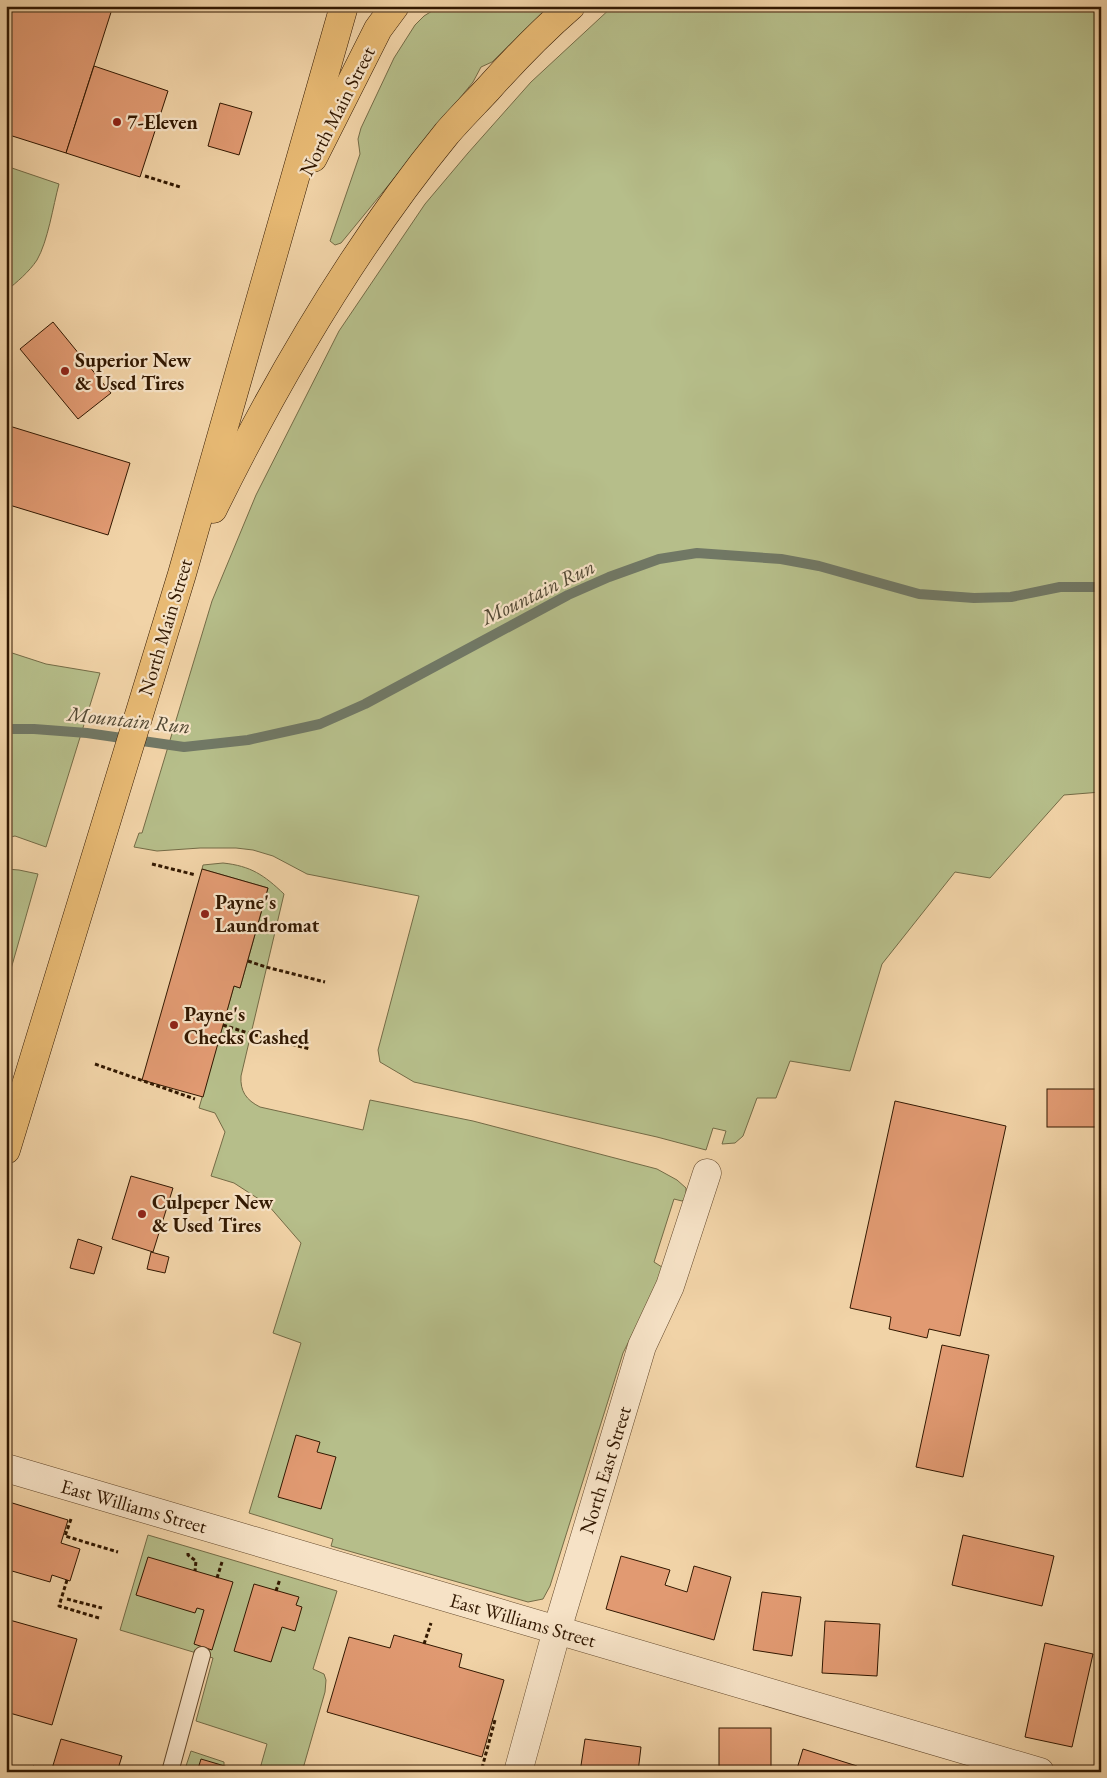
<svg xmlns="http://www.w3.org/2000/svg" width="1107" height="1778" font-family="'EB Garamond',serif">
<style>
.green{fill:#b6be8a;stroke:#746b46}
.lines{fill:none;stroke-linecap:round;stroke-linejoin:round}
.stream{stroke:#717865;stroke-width:10}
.building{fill:#e19a72;stroke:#321801}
.lane-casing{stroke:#62472a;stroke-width:18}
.street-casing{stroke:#62472a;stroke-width:29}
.primary-casing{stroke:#321801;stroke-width:29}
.path{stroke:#321801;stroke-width:3;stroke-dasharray:4 2.5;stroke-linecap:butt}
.lane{stroke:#f6e2c6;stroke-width:16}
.street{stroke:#f6e2c6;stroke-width:28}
.primary{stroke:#e8ba74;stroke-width:28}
.poi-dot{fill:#8f2418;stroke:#f6e2c6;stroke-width:2}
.labels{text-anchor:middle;stroke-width:4.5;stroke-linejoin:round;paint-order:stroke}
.street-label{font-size:20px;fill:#321801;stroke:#f6e2c6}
.poi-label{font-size:20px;font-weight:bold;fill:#321801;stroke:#f6e2c6;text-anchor:start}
.water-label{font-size:21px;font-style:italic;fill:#524833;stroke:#f6e2c6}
</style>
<rect width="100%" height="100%" fill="#f1d3a7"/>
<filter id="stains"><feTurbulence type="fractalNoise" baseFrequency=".004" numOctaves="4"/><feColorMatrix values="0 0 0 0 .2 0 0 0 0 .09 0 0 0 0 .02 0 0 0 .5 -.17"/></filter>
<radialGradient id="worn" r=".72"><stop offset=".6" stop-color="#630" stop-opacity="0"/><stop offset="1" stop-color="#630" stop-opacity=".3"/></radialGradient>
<g class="green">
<path d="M 440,6 L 549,6 L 492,62 L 481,67 L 473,82 L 346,237 L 341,243 L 335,245 L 330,241 L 360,154 L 358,139 L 361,128 L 394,58 L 415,25 L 424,16 Z"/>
<path d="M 613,6 L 1101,6 L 1101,792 L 1064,795 L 990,878 L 955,872 L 882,964 L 850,1071 L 790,1061 L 776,1098 L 757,1098 L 743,1136 L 735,1143 L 722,1144 L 726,1131 L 713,1128 L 706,1150 L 657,1137 L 414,1082 L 380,1062 L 378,1050 L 419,896 L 307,874 L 273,856 L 253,850 L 236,848 L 200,848 L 157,851 L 134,847 L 139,833 L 142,833 L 212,601 L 256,495 L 339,331 L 425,204 L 468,153 L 531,82 Z"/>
<path d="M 6,166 L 59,184 C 53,206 48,241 37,260 C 29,272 17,282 6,291 Z"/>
<path d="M 6,651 L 46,664 L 100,673 L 46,847 L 15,836 L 6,838 Z"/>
<path d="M 223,863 C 251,866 264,875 284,894 L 241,1076 C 240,1091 246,1100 260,1107 L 363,1130 L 370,1100 L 473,1121 L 657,1169 L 677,1180 L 686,1188 L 686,1198 L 682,1201 L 674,1199 L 654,1262 L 665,1269 L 623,1353 L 550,1586 L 543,1599 L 528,1602 L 331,1546 L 333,1539 L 249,1513 L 301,1343 L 273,1333 L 301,1243 L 268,1205 L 234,1183 L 211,1176 L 225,1132 L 215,1113 L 199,1108 L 234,986 L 240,988 L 268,888 L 202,869 L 203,865 Z"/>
<path d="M 6,869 L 19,870 L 38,874 L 7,983 Z"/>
<path d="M 148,1535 L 337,1591 L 313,1669 L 324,1674 L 326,1680 L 325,1692 L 302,1772 L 259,1772 L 267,1744 L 196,1721 L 213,1658 L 120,1630 Z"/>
<path d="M 191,1751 L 224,1762 L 224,1766 L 197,1772 L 184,1772 Z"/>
</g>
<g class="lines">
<path class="stream" d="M 6,729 L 34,729 L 87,733 L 184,747 L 248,740 L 320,724 L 365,704 L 568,595 L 609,577 L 659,559 L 697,553 L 781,559 L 819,566 L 919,594 L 974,598 L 1011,597 L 1060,587 L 1101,587"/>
</g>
<g class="building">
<path d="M 6,6 L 113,6 L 66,153 L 6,134 Z"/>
<path d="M 94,66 L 168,91 L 140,177 L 66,153 Z"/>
<path d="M 220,103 L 252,112 L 239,155 L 208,146 Z"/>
<path d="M 53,322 L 111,393 L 78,419 L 20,349 Z"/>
<path d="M 6,425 L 130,463 L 108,535 L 6,504 Z"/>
<path d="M 202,869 L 268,888 L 240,988 L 234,986 L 203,1097 L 142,1080 Z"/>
<rect x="1047" y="1089" width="54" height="38"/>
<path d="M 895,1101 L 1006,1126 L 960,1336 L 929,1329 L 927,1338 L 889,1329 L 891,1317 L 850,1308 Z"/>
<path d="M 131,1176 L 173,1188 L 153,1252 L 112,1239 Z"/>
<path d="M 78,1239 L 102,1247 L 94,1274 L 70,1268 Z"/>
<path d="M 151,1252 L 169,1257 L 165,1273 L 147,1269 Z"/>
<path d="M 942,1345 L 989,1355 L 963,1477 L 916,1467 Z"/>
<path d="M 296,1435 L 320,1442 L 317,1452 L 336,1457 L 321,1509 L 278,1497 Z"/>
<path d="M 9,1502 L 68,1520 L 61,1543 L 80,1549 L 70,1581 L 52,1575 L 50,1582 L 12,1571 L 9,1581 L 6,1580 L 6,1512 Z"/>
<path d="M 963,1535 L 1054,1556 L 1042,1606 L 952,1585 Z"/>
<path d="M 621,1556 L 670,1570 L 665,1585 L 687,1592 L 694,1566 L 731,1577 L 714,1640 L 606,1609 Z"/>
<path d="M 148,1557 L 233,1582 L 212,1650 L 194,1644 L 204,1610 L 197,1608 L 195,1613 L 136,1595 Z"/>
<path d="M 254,1584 L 299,1597 L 296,1605 L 302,1607 L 295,1631 L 282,1627 L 271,1662 L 234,1651 Z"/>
<path d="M 762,1592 L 801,1597 L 792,1656 L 753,1650 Z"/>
<path d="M 6,1619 L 77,1639 L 52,1725 L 6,1712 Z"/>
<path d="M 825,1621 L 880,1624 L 877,1676 L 822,1673 Z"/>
<path d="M 394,1635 L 462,1654 L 459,1667 L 504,1680 L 482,1757 L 327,1712 L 349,1637 L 390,1648 Z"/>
<path d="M 1045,1643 L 1093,1654 L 1072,1747 L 1025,1737 Z"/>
<rect x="719" y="1728" width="52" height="44"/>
<path d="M 61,1739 L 122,1756 L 117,1772 L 31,1772 L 33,1766 L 51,1772 Z"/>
<path d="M 585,1739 L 641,1747 L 638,1772 L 580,1772 Z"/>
<path d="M 803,1749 L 857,1766 L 856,1772 L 796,1772 Z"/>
<path d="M 201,1759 L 228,1767 L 227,1772 L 197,1772 Z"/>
</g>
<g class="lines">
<defs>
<path id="lane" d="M 170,1772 L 202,1655"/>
<g id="street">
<path d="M 6,1468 L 1040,1772"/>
<path d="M 518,1772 L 557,1630 L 642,1346 L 670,1286 L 707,1173"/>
</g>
<g id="primary">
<path d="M 313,158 L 378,29 L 395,6"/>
<path d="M 213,509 C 278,377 353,248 447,133 C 460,118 474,104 488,89 C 514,60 541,32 571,6"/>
<path d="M 6,1150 L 182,574 L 344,6"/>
</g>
</defs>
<use href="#lane" class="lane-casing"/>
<use href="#street" class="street-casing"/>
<use href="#primary" class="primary-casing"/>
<g class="path">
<path d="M 145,176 L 180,187"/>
<path d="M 152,864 L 196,875"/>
<path d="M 248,961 L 266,967 L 325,982"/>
<path d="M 223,1025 L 251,1034 L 310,1049"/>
<path d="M 95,1064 L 195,1099"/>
<path d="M 71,1519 L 65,1536 L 118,1552"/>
<path d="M 188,1553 L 188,1555 L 196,1561 L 195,1571"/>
<path d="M 217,1578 L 222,1562"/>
<path d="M 67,1580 L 59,1606 L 99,1618"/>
<path d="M 276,1591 L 280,1579"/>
<path d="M 67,1599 L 102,1608"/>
<path d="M 424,1644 L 431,1623"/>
<path d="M 482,1768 L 495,1720 L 492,1720"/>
</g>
<use href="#lane" class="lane"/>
<use href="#street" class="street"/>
<use href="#primary" class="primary"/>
</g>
<g class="poi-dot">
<circle cx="117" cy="122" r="5"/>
<circle cx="65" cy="371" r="5"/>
<circle cx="205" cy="914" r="5"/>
<circle cx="174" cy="1025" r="5"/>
<circle cx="142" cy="1214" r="5"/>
</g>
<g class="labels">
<g class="street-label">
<text transform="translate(337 111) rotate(-63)" y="7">North Main Street</text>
<text transform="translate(165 627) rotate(-73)" y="7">North Main Street</text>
<text transform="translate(605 1470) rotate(-73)" y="7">North East Street</text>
<text transform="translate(134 1506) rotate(16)" y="7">East Williams Street</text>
<text transform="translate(523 1620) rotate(16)" y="7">East Williams Street</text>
</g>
<g class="poi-label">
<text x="127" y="129">7-Eleven</text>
<text x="75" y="367">Superior New<tspan x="75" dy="23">&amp; Used Tires</tspan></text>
<text x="215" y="909">Payne's<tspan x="215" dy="23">Laundromat</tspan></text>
<text x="184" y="1021">Payne's<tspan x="184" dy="23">Checks Cashed</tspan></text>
<text x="152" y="1209">Culpeper New<tspan x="152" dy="23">&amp; Used Tires</tspan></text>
</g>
<g class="water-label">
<text transform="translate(538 592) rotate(-26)" y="7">Mountain Run</text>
<text transform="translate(129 720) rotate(6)" y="7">Mountain Run</text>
</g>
</g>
<rect width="1107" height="1778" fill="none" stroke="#f1d3a7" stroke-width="25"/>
<rect x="8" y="8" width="1092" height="1763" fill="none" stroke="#321801" stroke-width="2.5"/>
<rect x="12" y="12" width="1082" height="1753" fill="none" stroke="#321801"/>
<rect width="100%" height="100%" filter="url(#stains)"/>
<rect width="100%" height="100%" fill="url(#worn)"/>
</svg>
